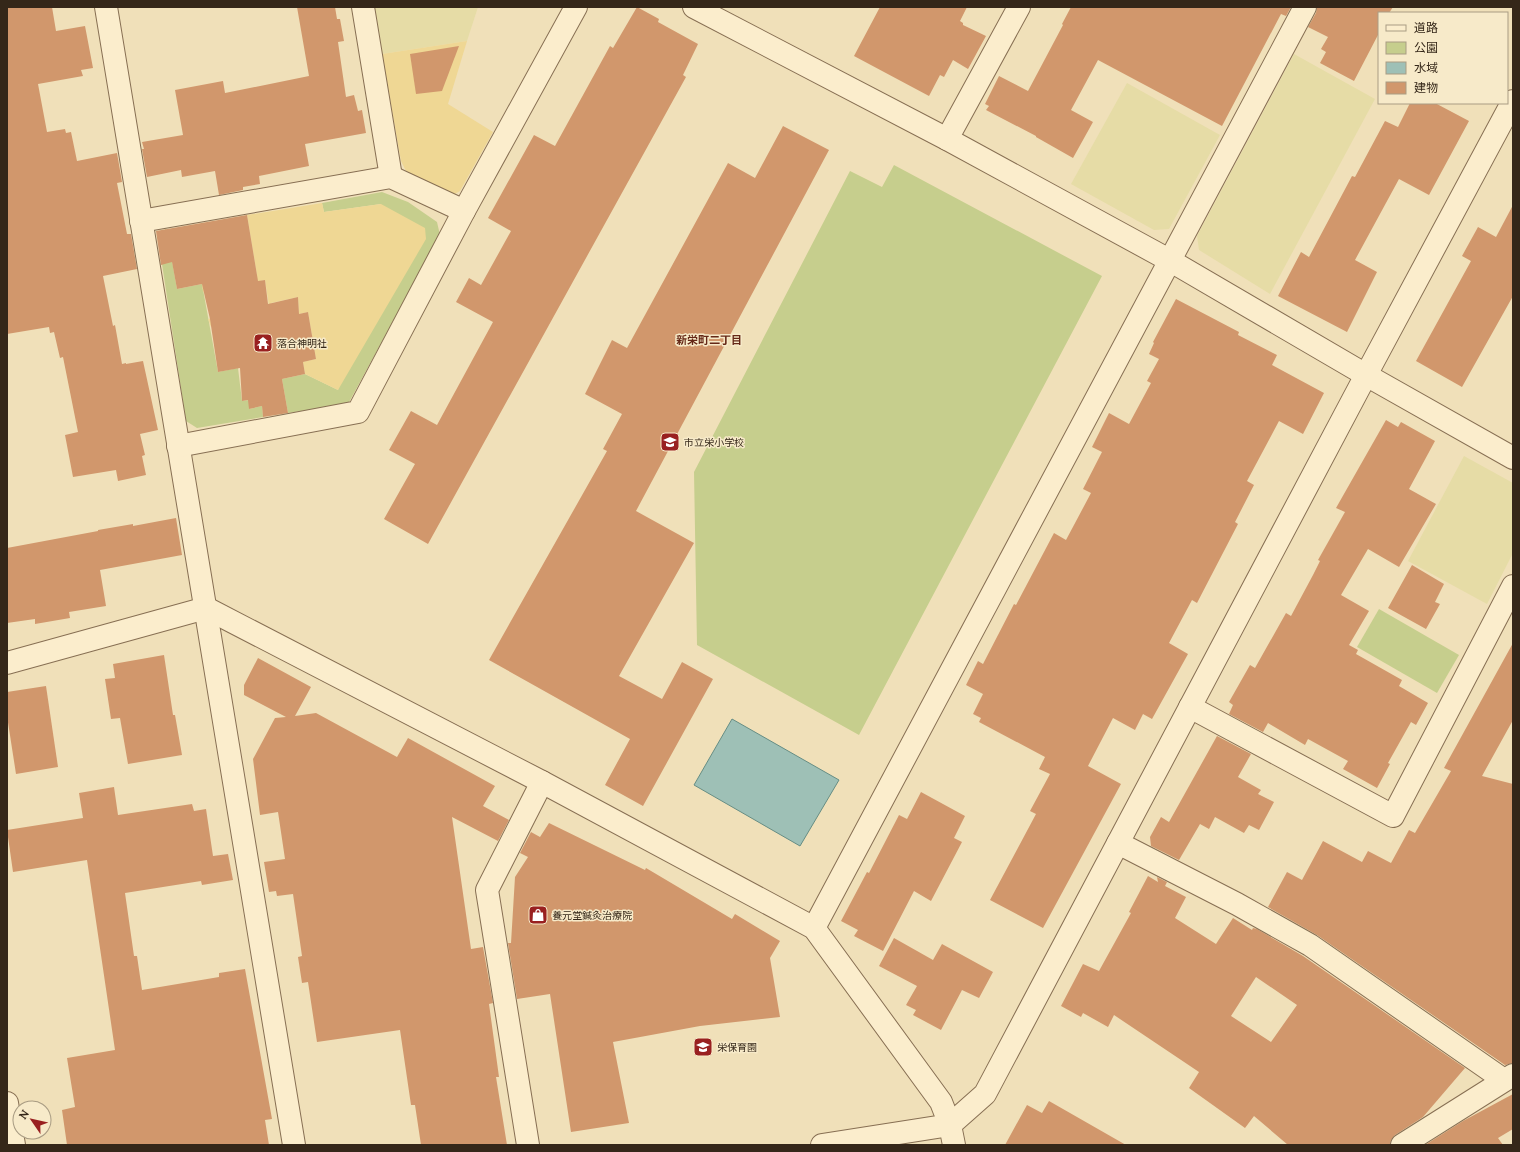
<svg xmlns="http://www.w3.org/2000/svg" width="1520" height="1152" font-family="Lora,'Noto Sans JP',serif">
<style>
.farmland{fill:#e6dca6}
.green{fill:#c6ce8d}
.sand{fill:#efd794}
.water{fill:#9ec0b6;stroke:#668d84}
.building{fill:#d1976c;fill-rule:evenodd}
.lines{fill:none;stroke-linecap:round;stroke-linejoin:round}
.minor-casing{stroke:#876f53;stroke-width:24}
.tertiary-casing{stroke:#876f53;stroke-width:24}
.minor{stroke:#fbedcc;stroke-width:22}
.tertiary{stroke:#fbedcc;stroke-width:22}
.labels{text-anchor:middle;stroke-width:3;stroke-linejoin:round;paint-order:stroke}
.poi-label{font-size:10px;fill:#352719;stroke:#f7eac9;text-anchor:start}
.neighbourhood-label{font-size:11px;font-weight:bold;fill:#642716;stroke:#f7eac9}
</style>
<rect width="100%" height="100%" fill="#f0e0b9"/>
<g class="farmland">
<path d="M 374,7 L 478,7 L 467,41 L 382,54 Z"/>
<path d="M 1294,54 L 1375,99 L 1270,294 L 1199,250 L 1197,236 Z"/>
<path d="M 1127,83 L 1220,135 L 1169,229 L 1154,230 L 1071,184 Z"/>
<path d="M 1464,456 L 1513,483 L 1513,553 L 1487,604 L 1408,561 Z"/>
</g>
<g class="green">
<path d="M 894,165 L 1102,276 L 859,735 L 697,645 L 694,472 L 850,171 L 882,187 Z"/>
<path d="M 382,192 L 408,202 L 437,222 L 440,235 L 348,404 L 288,413 L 282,379 L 305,374 L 338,390 L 381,204 L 324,212 L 322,203 Z"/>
<path d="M 166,228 L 177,289 L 202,284 L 218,372 L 238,368 L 242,401 L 249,400 L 249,409 L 262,406 L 263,417 L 197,428 L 186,421 L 158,238 Z"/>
<path d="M 1379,609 L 1459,655 L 1437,693 L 1357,647 Z"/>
</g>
<g class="sand">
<path d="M 467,41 L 448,104 L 493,132 L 460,191 L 451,196 L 407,173 L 401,161 L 382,54 Z"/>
<path d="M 322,203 L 324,212 L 381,204 L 425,228 L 426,239 L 338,390 L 305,374 L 303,362 L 316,359 L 308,312 L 299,314 L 298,297 L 271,303 L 274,314 L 253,319 L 254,327 L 244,328 L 242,321 L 211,327 L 208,319 L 269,306 L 265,280 L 203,292 L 202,284 L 257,275 L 247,215 Z"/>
</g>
<path class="water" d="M 732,719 L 839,780 L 800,846 L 694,785 Z"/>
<g class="building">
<path d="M 7,7 L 52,7 L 56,31 L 85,26 L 93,68 L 81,70 L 83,76 L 38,84 L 47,132 L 65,129 L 66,133 L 71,132 L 77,161 L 117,153 L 122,182 L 117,183 L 127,234 L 131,234 L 137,269 L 103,276 L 113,326 L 115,325 L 122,364 L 126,363 L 126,364 L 143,361 L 158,430 L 140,434 L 145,455 L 142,456 L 146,475 L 118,481 L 116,470 L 73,477 L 65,435 L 78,432 L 63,357 L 60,358 L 54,332 L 50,333 L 49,327 L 7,334 Z"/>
<path d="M 297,7 L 335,7 L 337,19 L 340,19 L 344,41 L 338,42 L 346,97 L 354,95 L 358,111 L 362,110 L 366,133 L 305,144 L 309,166 L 259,176 L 260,184 L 243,187 L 243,190 L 219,195 L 215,171 L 182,177 L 181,170 L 147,177 L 142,149 L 144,149 L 142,142 L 183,135 L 175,90 L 223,81 L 225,93 L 309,76 Z"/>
<path d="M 637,7 L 659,19 L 658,22 L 698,44 L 683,75 L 686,77 L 428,544 L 384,519 L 415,464 L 389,450 L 411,411 L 437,425 L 493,322 L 456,302 L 469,278 L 481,285 L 511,231 L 488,218 L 534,135 L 555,146 L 610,46 L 613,48 Z"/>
<path d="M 880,7 L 967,7 L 960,21 L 963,23 L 963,25 L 986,36 L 968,69 L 953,60 L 944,77 L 940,75 L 929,96 L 854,56 Z"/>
<path d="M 1071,7 L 1291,7 L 1286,16 L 1281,14 L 1222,126 L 1098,60 L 1071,110 L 1093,122 L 1073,158 L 1036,137 L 1036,136 L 986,110 L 989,106 L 985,104 L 999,76 L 1028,91 L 1063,25 L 1062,24 Z"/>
<path d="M 1317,7 L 1393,7 L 1389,13 L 1379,13 L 1379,33 L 1354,81 L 1320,63 L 1326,52 L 1321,49 L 1328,37 L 1308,27 L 1316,13 Z"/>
<path d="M 459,46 L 442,91 L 416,94 L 410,54 Z"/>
<path d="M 1410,103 L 1435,103 L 1469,121 L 1429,195 L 1399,179 L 1355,260 L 1377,272 L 1347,332 L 1278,296 L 1301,252 L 1309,257 L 1352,176 L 1355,177 L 1385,121 L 1398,127 Z"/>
<path d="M 783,126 L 829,150 L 636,511 L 694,543 L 619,676 L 662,699 L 682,662 L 713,679 L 643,806 L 605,785 L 630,739 L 489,660 L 607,451 L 603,449 L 622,414 L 585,394 L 612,340 L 627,348 L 728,163 L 755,178 Z"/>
<path d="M 1513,205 L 1513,296 L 1462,387 L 1416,361 L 1471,261 L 1462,256 L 1478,227 L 1496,237 Z"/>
<path d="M 247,215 L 258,281 L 265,280 L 268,304 L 298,297 L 299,314 L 308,312 L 316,359 L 303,362 L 305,374 L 282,379 L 288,413 L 263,417 L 262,406 L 249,409 L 248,400 L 242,401 L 240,368 L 218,372 L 210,319 L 202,284 L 177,289 L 172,262 L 161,265 L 156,231 Z"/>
<path d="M 1176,299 L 1239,332 L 1238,335 L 1277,355 L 1272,365 L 1324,393 L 1303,434 L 1279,421 L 1247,481 L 1254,485 L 1235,522 L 1238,524 L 1197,603 L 1192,600 L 1169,643 L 1188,654 L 1152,719 L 1143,714 L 1135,730 L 1113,718 L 1088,766 L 1121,784 L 1043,928 L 990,900 L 1036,814 L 1030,811 L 1050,774 L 1039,769 L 1045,757 L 979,722 L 981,718 L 973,714 L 983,694 L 966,685 L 978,661 L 983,664 L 1014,604 L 1016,605 L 1054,533 L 1066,540 L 1091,493 L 1083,489 L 1102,452 L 1092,447 L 1109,413 L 1129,424 L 1151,383 L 1147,381 L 1159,359 L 1149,354 L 1154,343 L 1153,342 Z"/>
<path d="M 1386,420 L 1398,427 L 1401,422 L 1435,441 L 1409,489 L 1436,504 L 1399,567 L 1368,549 L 1341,595 L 1369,611 L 1349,645 L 1358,650 L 1356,654 L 1402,680 L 1399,686 L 1428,703 L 1416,725 L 1411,722 L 1388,763 L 1390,764 L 1377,788 L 1343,769 L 1348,761 L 1308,739 L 1305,745 L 1268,723 L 1263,732 L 1229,714 L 1233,705 L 1229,702 L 1250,665 L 1255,668 L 1286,613 L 1291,616 L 1313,575 L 1320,561 L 1318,560 L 1345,512 L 1336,508 Z"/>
<path d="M 176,518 L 182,555 L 100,570 L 106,606 L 69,612 L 70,618 L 35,624 L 35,619 L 7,623 L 7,548 L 98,531 L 98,530 L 133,524 L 133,526 Z"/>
<path d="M 1412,565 L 1444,584 L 1435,602 L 1440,604 L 1426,629 L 1388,608 Z"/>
<path d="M 1513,643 L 1513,720 L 1482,776 L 1513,784 L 1513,1063 L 1505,1065 L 1317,935 L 1268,907 L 1287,872 L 1302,880 L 1323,841 L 1362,862 L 1368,851 L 1391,863 L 1409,830 L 1415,833 L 1451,771 L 1444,768 Z"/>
<path d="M 164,655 L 173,715 L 175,715 L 182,755 L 128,764 L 120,718 L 111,719 L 105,679 L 115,678 L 113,664 Z"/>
<path d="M 258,658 L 311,687 L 295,716 L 316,713 L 397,757 L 408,738 L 495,786 L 483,806 L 509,820 L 498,841 L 452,817 L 471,949 L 483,947 L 493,1003 L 489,1004 L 499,1077 L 496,1077 L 507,1145 L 421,1145 L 415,1105 L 411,1105 L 400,1030 L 317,1042 L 308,982 L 302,983 L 298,957 L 302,956 L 293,894 L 277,896 L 276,891 L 269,892 L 264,862 L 285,859 L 278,812 L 260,815 L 253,759 L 275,718 L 286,717 L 244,695 L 244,685 Z"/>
<path d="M 46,686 L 58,767 L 16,774 L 7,716 L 7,692 Z"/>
<path d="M 1217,736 L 1251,754 L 1238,777 L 1261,790 L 1258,794 L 1274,802 L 1259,830 L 1249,825 L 1244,833 L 1215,817 L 1209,829 L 1200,824 L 1179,860 L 1151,846 L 1150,837 L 1161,817 L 1169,822 Z"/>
<path d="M 114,787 L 118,815 L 192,804 L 194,811 L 206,809 L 213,856 L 228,854 L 233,880 L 202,885 L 201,881 L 125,893 L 134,956 L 137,956 L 142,990 L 219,977 L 219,973 L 245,969 L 272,1119 L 265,1120 L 269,1145 L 67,1145 L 62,1110 L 75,1107 L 67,1058 L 115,1050 L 87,860 L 13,872 L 7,830 L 83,818 L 79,793 Z"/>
<path d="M 921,792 L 965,816 L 954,838 L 962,842 L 931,901 L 914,891 L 883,951 L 854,936 L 858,930 L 841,921 L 867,872 L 869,873 L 899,815 L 907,819 Z"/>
<path d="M 549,823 L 645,870 L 646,868 L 732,919 L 735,914 L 780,941 L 770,958 L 780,1017 L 700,1026 L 613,1042 L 629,1123 L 571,1132 L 550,994 L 517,999 L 508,943 L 511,943 L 515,877 L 528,857 L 520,853 L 531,832 L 540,837 Z"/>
<path d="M 1148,876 L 1158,882 L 1157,877 L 1167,882 L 1165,886 L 1186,897 L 1175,918 L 1216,944 L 1233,918 L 1252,930 L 1253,928 L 1257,929 L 1303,956 L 1465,1068 L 1423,1117 L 1395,1135 L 1391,1140 L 1390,1145 L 1288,1145 L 1254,1116 L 1245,1128 L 1189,1088 L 1199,1072 L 1114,1015 L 1108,1027 L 1083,1013 L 1081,1017 L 1061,1006 L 1083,964 L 1099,971 L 1131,913 L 1129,912 ZM 1256,977 L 1297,1005 L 1271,1042 L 1231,1016 Z"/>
<path d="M 894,938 L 933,960 L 942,944 L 993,972 L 979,998 L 962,990 L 941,1030 L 913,1015 L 916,1010 L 906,1005 L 917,986 L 879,966 Z"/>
<path d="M 1513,1094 L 1513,1129 L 1498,1138 L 1503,1145 L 1425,1145 L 1463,1121 Z"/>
<path d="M 1049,1101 L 1126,1145 L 1005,1145 L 1027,1105 L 1042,1113 Z"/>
</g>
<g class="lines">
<defs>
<g id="minor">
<path d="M 106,7 C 168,386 232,766 294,1145"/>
<path d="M 363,7 L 391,177"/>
<path d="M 694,7 L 947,139 L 1169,260 L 1366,375 L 1513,458"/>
<path d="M 947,139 L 1019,7"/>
<path d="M 141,221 L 391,177 L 464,211"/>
<path d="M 178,446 L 358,412 L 464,211 L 576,7"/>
<path d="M 1190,707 L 1393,816 L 1513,586"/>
<path d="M 1118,843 L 1237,904 L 1310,945 L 1504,1080"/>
<path d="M 814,928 L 1305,7"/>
<path d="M 528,1145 L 487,890 L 542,782"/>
<path d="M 822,1145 L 950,1125"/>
<path d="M 1402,1145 L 1513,1075"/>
</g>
<g id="tertiary">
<path d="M 7,663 L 206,608 L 542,782 L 814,928 L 941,1102 L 950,1125 L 954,1145"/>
<path d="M 7,1103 L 14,1145"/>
<path d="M 950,1125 L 985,1094 L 1366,375 L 1513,101"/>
</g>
</defs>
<use href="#minor" class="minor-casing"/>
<use href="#tertiary" class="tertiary-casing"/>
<use href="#minor" class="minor"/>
<use href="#tertiary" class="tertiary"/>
</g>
<defs>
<symbol id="temple-square" viewBox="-11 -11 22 22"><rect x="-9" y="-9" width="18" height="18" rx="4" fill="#992020" stroke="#f7eac9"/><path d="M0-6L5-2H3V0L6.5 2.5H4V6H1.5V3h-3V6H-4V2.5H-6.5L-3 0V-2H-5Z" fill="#fff"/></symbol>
<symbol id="school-square" viewBox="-11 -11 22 22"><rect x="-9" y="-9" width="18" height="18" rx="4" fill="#992020" stroke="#f7eac9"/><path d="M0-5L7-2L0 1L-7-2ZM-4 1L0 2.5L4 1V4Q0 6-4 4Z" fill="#fff"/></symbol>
<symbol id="shop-square" viewBox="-11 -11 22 22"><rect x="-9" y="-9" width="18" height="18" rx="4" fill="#992020" stroke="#f7eac9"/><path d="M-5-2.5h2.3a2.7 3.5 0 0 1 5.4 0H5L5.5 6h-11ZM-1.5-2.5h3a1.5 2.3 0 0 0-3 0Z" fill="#fff"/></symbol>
</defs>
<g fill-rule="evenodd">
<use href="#temple-square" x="252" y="332" width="22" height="22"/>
<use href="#school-square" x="659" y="431" width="22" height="22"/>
<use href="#shop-square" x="527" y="904" width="22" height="22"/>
<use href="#school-square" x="692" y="1036" width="22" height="22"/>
</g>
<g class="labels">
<g class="poi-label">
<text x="277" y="347">落合神明社</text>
<text x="684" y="446">市立栄小学校</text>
<text x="552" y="919">養元堂鍼灸治療院</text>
<text x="717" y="1051">栄保育園</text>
</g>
<g class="neighbourhood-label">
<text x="709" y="344">新栄町二丁目</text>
</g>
</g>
<rect width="1520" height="1152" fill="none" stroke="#352719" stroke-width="16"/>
<rect x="1378" y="12" width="130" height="92" fill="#f7eac9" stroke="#a99c83"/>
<rect x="1386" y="25" width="20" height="6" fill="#fbedcc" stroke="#a99c83"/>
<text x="1414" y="32" font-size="12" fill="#352719">道路</text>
<rect x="1386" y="42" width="20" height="12" fill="#c6ce8d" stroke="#a99c83"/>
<text x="1414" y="52" font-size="12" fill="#352719">公園</text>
<rect x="1386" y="62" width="20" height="12" fill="#9ec0b6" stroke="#a99c83"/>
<text x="1414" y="72" font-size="12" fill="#352719">水域</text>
<rect x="1386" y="82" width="20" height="12" fill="#d1976c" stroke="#a99c83"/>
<text x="1414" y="92" font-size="12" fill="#352719">建物</text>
<g transform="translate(32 1120) rotate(304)"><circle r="19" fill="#f7eac9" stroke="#a99c83"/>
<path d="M0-3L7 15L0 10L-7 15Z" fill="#992020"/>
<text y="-6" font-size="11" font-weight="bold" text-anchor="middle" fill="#352719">N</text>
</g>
</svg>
